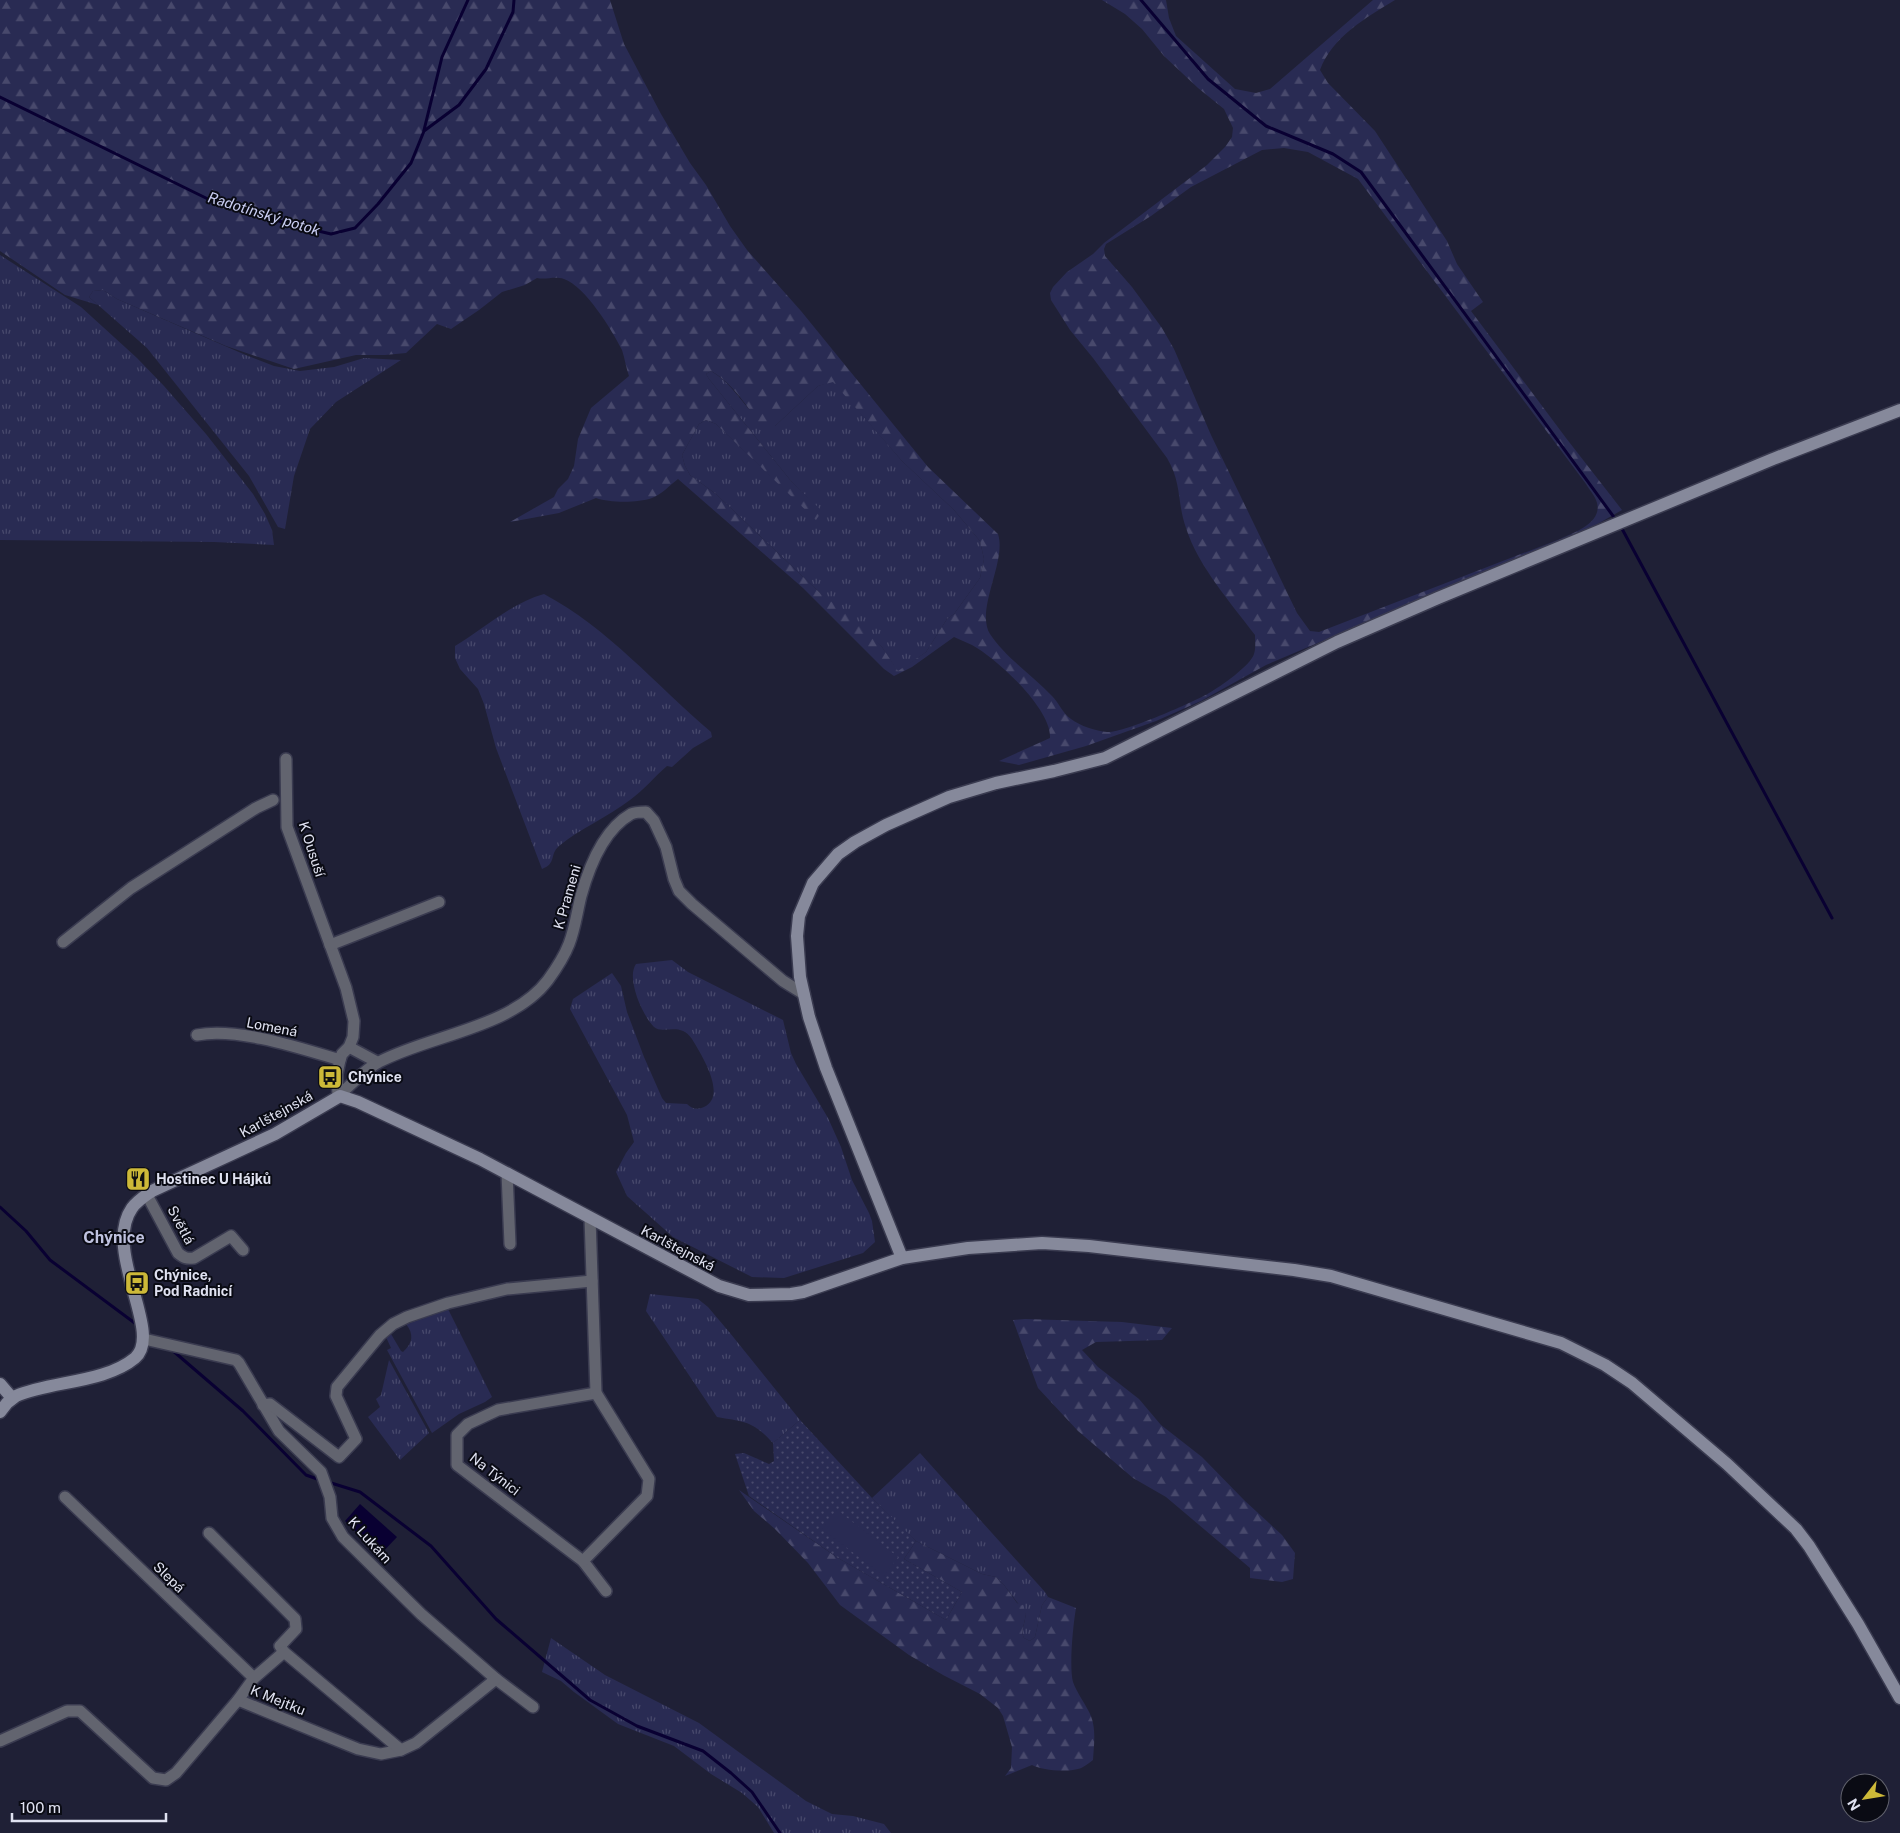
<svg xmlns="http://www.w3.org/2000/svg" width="1900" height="1833" font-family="'Public Sans',sans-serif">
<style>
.grass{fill:url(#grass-tufts)}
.forest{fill:url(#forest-firs);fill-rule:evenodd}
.park{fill:url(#park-dots)}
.pitch{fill:#292b53}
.water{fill:#090032}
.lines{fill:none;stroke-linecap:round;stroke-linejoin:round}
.stream{stroke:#090032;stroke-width:3}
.street-casing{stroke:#3a3b50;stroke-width:14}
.secondary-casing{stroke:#3a3b50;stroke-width:15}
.street{stroke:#62646f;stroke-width:11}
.secondary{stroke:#86899b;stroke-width:12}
.labels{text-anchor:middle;stroke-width:4;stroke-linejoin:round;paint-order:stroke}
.street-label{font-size:14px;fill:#e0e2f1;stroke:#0a0b14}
.poi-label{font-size:14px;font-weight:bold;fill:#e0e2f1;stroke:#0a0b14;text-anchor:start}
.water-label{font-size:15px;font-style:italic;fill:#cacef3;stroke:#0a0b14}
.quarter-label{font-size:16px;font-weight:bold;fill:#bfc2df;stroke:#0a0b14}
</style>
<defs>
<pattern id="grass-tufts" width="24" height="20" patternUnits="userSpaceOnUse" patternTransform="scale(1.25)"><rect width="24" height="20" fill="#292b53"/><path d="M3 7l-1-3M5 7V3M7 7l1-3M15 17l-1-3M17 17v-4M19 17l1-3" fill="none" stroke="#48496c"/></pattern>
<pattern id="forest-firs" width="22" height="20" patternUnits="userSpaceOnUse" patternTransform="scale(1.25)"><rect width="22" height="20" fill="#292b53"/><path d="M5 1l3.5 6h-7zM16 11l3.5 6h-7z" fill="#48496c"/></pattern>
<pattern id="park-dots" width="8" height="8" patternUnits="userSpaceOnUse" patternTransform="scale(1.25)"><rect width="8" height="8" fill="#292b53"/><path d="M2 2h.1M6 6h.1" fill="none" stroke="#48496c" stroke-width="1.8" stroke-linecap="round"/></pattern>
</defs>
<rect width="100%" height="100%" fill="#1f2036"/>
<g class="grass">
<path d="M 0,255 L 81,307 L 137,358 L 164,386 L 206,434 L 253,494 L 265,514 L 272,530 L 274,545 L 214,542 L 0,540 Z"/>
<path d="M 103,290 L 117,299 L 248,356 L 274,366 L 300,371 L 334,367 L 364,358 L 401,360 L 336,402 L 310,429 L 294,476 L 285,529 L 278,527 L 249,476 L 147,348 L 89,297 L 93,291 Z"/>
<path d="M 711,371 C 727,380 737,395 748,408 C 754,415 767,421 775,426 L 818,386 L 833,381 L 902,461 L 954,510 L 980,541 L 984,559 L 980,578 L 954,614 L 947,619 L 926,652 L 898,672 L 882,647 L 819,592 L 716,494 L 690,475 L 685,466 L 682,455 L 699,424 L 706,420 L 716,424 L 816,519 L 821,511 L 791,481 L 709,379 L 706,374 Z"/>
<path d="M 544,594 C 608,628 656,685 711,732 L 712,737 L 693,748 L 672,767 L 667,766 C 654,777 644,790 630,800 C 608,817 581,828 559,846 C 549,855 557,863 542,869 L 496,748 L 484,704 L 478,689 L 460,669 L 455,658 L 455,646 C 484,629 511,603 544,594 Z"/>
<path d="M 672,960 L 688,972 L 783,1020 L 791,1053 L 796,1064 L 828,1118 L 841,1147 L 852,1180 L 869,1213 L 872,1221 L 875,1242 L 863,1253 L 784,1278 L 752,1277 L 673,1237 L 627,1196 L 616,1172 L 626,1153 L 634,1142 L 627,1115 L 570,1009 L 573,999 L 612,973 L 621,986 L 627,1012 L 644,1057 L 662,1098 L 666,1103 L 687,1104 C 692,1109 697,1110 704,1107 C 728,1096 701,1054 692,1039 C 680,1021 663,1035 654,1027 C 642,1015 626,978 636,964 Z"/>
<path d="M 650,1294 L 698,1299 L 708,1307 L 730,1333 L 800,1420 L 773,1443 C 753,1421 745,1422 717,1417 L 646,1311 Z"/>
<path d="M 447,1307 L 492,1397 L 485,1402 L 459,1414 L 432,1433 L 387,1350 L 391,1348 L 386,1337 L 391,1334 L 401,1351 L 403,1352 C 413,1343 414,1334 406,1324 L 422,1316 Z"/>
<path d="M 389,1360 L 429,1433 L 400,1460 L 368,1417 L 380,1407 L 376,1399 L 381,1395 Z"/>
<path d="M 920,1453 L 1045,1592 L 1048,1597 L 1042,1605 L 1035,1637 L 1030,1641 L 1024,1638 L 1022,1633 L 1026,1614 L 1004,1585 L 996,1577 L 982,1574 L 916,1541 L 904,1530 L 872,1498 Z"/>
<path d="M 551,1638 L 605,1675 L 699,1723 L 806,1801 L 832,1814 L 853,1816 L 884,1824 L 891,1833 L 774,1833 L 758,1807 L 742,1793 L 711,1774 L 674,1746 L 618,1724 L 574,1692 L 561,1681 L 542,1672 Z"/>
</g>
<g class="forest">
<path d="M 0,0 L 610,0 L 624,44 L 661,114 L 690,163 L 706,185 L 730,226 L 747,250 L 801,311 L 928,467 L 998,534 C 1007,561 975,610 990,634 C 1005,657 1033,676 1052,696 C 1059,703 1063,714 1071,719 C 1080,726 1096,731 1107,732 C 1121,734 1194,702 1209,693 C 1220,687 1251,665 1254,654 C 1256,648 1255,640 1255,635 C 1231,603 1198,566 1186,528 C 1177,503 1182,483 1167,458 L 1093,358 L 1070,330 L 1051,300 L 1050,293 L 1053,287 L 1067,272 L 1093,254 L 1104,243 L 1207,165 L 1225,147 L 1232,137 L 1233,128 L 1224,109 L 1198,88 L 1164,56 L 1142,29 L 1125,14 L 1102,0 L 1166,0 L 1169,18 L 1176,36 L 1235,89 L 1256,93 L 1270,89 L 1373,0 L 1395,0 C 1367,17 1332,37 1320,70 L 1328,83 L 1375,131 L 1447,241 L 1457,264 L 1483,302 L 1471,311 L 1566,438 L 1622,510 L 1594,526 L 1266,665 L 1201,701 L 1156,721 L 1086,746 L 1019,765 L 999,761 L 1050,738 C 1052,709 996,658 972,645 C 966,642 960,640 954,637 L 912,667 L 894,676 L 884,669 L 803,588 L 678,479 C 670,485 661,495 652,498 C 637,503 611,503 596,498 L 559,513 L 510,522 L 554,497 L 558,489 L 568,479 L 574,466 L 578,439 L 591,408 L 629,376 C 626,368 625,359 622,350 C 612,330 585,286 564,279 C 554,276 546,280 537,278 L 525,285 L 502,292 L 479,310 L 451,329 L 437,324 L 406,353 L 385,355 L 356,355 L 294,369 L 226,346 L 117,299 L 103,290 L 93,291 L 89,297 L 98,305 L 65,295 L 0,251 ZM 1284,148 L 1308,152 L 1358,179 L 1586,484 C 1589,489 1594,495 1596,500 C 1605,522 1575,532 1560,539 L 1319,632 L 1310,631 L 1297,613 L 1211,435 L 1174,349 L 1162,328 L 1132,287 L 1105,256 L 1104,249 L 1106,244 L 1151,216 L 1191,187 L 1262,150 ZM 711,371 C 734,384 748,408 763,429 L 775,426 L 818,386 L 833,382 L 902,461 L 954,510 L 980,541 L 984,559 L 980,578 L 954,614 L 947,619 L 926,652 L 898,671 L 882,647 L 849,615 L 819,592 L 716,494 L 690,475 L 685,466 L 682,455 L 699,424 L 706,420 L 716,424 L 816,520 L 822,511 L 791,481 L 709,379 L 706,374 Z"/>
<path d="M 1025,1319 L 1122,1322 L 1172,1328 L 1162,1340 L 1096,1342 L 1082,1350 L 1098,1367 L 1139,1399 L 1161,1425 L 1202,1457 L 1245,1501 L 1282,1535 L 1295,1553 L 1293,1579 L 1282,1582 L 1250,1578 L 1250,1568 L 1166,1497 L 1133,1478 L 1078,1431 L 1038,1388 L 1013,1320 Z"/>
<path d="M 739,1490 L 838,1558 L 946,1620 L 962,1592 L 904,1559 L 916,1541 L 982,1574 L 996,1577 L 1004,1585 L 1017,1603 L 1023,1606 L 1026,1614 L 1022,1633 L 1024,1638 L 1030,1641 L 1035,1637 L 1042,1605 L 1048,1597 L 1076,1608 C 1073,1625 1069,1667 1073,1682 C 1077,1693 1083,1700 1088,1710 C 1097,1725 1094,1743 1093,1760 C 1090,1762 1087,1765 1083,1767 C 1072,1773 1043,1771 1032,1765 L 1005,1776 L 1011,1768 L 1012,1747 L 1003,1716 L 998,1708 L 980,1694 L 943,1675 L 909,1655 L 840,1605 L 808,1563 L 775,1529 L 754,1511 Z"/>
</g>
<path class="park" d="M 800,1420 L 872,1498 L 916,1541 L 904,1559 L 962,1592 L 946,1620 L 838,1558 L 749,1496 L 735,1454 L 744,1453 L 769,1464 L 774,1461 L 773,1443 Z"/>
<path class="pitch" d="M 837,1510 L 898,1557 L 884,1576 L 822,1529 Z"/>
<path class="water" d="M 360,1504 L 397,1537 L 380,1555 L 345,1521 Z"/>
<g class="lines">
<g class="stream">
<path d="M 1141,0 L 1208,79 L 1266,126 L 1333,154 L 1361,172 L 1616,520"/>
<path d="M 0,97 L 212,201 L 289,224 L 331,234 L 355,228 L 378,204 L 411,163 L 424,131 L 459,105 L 486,69 L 513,12 L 514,0"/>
<path d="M 424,130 L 442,57 L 468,0"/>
<path d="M 1620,525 L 1832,918"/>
<path d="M 0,1207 L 26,1231 L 50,1260 L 136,1324"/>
<path d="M 172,1350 L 243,1411 L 306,1475 L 320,1480"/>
<path d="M 328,1482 L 360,1492 L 431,1546 L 496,1619 L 590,1700 L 637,1726 L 703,1751 L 731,1773 L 752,1792 L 780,1833"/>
</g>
<defs>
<g id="street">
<path d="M 286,759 L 287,827 L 346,988 L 354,1021 L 353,1037 L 349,1047 L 342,1054 L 340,1060 L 337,1074 L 338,1096"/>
<path d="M 63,942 L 131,888 L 256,808 L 273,800"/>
<path d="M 330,945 L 439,902"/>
<path d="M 197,1035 C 237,1027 300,1048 340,1060"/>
<path d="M 349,1047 L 377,1062"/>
<path d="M 338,1096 C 350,1086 365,1069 379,1062 C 430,1035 512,1028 548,980 C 556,969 564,957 569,944 C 575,929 577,912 581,896 C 589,867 603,830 631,814 C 635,812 641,812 646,812 L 654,821 L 666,847 L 674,879 L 679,891 L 692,904 L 783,981 L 804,994"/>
<path d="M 507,1173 L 510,1244"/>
<path d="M 147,1195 L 178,1253 C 184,1258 187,1259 194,1258 L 231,1236 L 243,1250"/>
<path d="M 144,1339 L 236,1360 L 239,1363 L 279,1431 L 321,1472 L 330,1497 L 332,1518 L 343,1537 L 421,1614 L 496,1679 L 533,1707"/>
<path d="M 596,1393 L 498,1410 L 468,1424 L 457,1435 L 457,1465 L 583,1561 L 606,1591"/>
<path d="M 263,1405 L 270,1404 L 339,1457 L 356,1439 L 336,1396 L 337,1387 L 380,1335 L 393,1324 L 407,1317 L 448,1303 L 507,1289 L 592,1281"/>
<path d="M 65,1497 L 254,1678"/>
<path d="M 209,1533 L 295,1619 L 296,1629 L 280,1646 L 284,1652"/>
<path d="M 583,1561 L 647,1496 L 649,1479 L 596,1393 L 590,1218"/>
<path d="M 238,1700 L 358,1749 L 381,1754 L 401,1750 L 416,1743 L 496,1679"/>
<path d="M 0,1741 L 67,1711 L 80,1711 L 153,1778 L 166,1780 L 176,1773 L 238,1700 L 254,1678 L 284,1652 L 401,1750"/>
</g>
<g id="secondary">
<path d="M 902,1258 L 826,1068 L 809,1017 L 800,977 L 797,936 L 799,916 L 813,883 L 838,854 L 855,842 L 886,825 L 949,797 L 996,783 L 1054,771 L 1105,758 L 1337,642 L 1438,598 L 1773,459 L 1900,410"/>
<path d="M 0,1384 L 12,1398"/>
<path d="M 0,1412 L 7,1403 L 16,1396 C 51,1381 105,1383 135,1358 C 164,1333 102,1251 132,1208 C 137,1201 145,1196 152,1191 L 275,1134 L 340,1096 L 358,1102 L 480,1159 L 719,1286 L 749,1295 L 791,1294 L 803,1292 L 902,1258 L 968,1248 L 1042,1243 L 1089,1246 L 1294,1270 L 1331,1276 L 1561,1343 L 1605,1365 L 1632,1383 L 1727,1464 L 1796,1529 L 1809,1546 L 1858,1624 L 1900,1698"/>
</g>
</defs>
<use href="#street" class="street-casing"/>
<use href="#secondary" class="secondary-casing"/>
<use href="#street" class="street"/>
<use href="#secondary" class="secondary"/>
</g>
<defs>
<symbol id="bus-square" viewBox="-11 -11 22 22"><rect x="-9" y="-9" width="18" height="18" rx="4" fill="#cdb938" stroke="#0a0b14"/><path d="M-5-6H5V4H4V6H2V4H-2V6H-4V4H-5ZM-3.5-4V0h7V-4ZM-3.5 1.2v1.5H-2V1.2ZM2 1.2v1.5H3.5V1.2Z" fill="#111"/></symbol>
<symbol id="restaurant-square" viewBox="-11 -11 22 22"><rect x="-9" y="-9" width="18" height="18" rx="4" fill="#cdb938" stroke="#0a0b14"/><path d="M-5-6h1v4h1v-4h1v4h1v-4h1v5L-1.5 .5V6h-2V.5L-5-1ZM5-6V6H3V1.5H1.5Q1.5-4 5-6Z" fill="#111"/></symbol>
</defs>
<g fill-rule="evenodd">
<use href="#bus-square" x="316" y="1063" width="28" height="28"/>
<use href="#restaurant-square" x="124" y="1165" width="28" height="28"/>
<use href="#bus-square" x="123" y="1269" width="28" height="28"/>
</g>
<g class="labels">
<g class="street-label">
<text transform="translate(312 849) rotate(72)" y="5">K Ousuší</text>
<text transform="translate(567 897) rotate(-74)" y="5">K Prameni</text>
<text transform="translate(272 1027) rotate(11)" y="5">Lomená</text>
<text transform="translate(276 1114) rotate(-29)" y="5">Karlštejnská</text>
<text transform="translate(181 1225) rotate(62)" y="5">Světlá</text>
<text transform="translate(678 1248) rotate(28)" y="5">Karlštejnská</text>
<text transform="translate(495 1474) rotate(38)" y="5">Na Týnici</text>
<text transform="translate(370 1540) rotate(48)" y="5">K Lukám</text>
<text transform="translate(169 1577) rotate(44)" y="5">Slepá</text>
<text transform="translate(278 1700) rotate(22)" y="5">K Mejtku</text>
</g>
<g class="poi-label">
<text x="348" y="1082">Chýnice</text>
<text x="156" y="1184">Hostinec U Hájků</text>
<text x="154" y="1280">Chýnice,<tspan x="154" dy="16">Pod Radnicí</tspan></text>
</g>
<g class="water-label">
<text transform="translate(264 214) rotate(17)" y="5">Radotínský potok</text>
</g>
<g class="quarter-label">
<text x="114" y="1243">Chýnice</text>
</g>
</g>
<g transform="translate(1865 1798) rotate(239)"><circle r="24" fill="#0a0b14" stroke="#60616c"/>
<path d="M0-4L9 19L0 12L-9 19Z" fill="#cdb938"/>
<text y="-8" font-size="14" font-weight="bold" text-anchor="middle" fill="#e0e2f1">N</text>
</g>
<path d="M12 1813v8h154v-8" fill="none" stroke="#e0e2f1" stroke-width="2.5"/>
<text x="20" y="1813" font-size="15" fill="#e0e2f1" stroke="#0a0b14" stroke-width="4" paint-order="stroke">100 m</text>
</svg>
